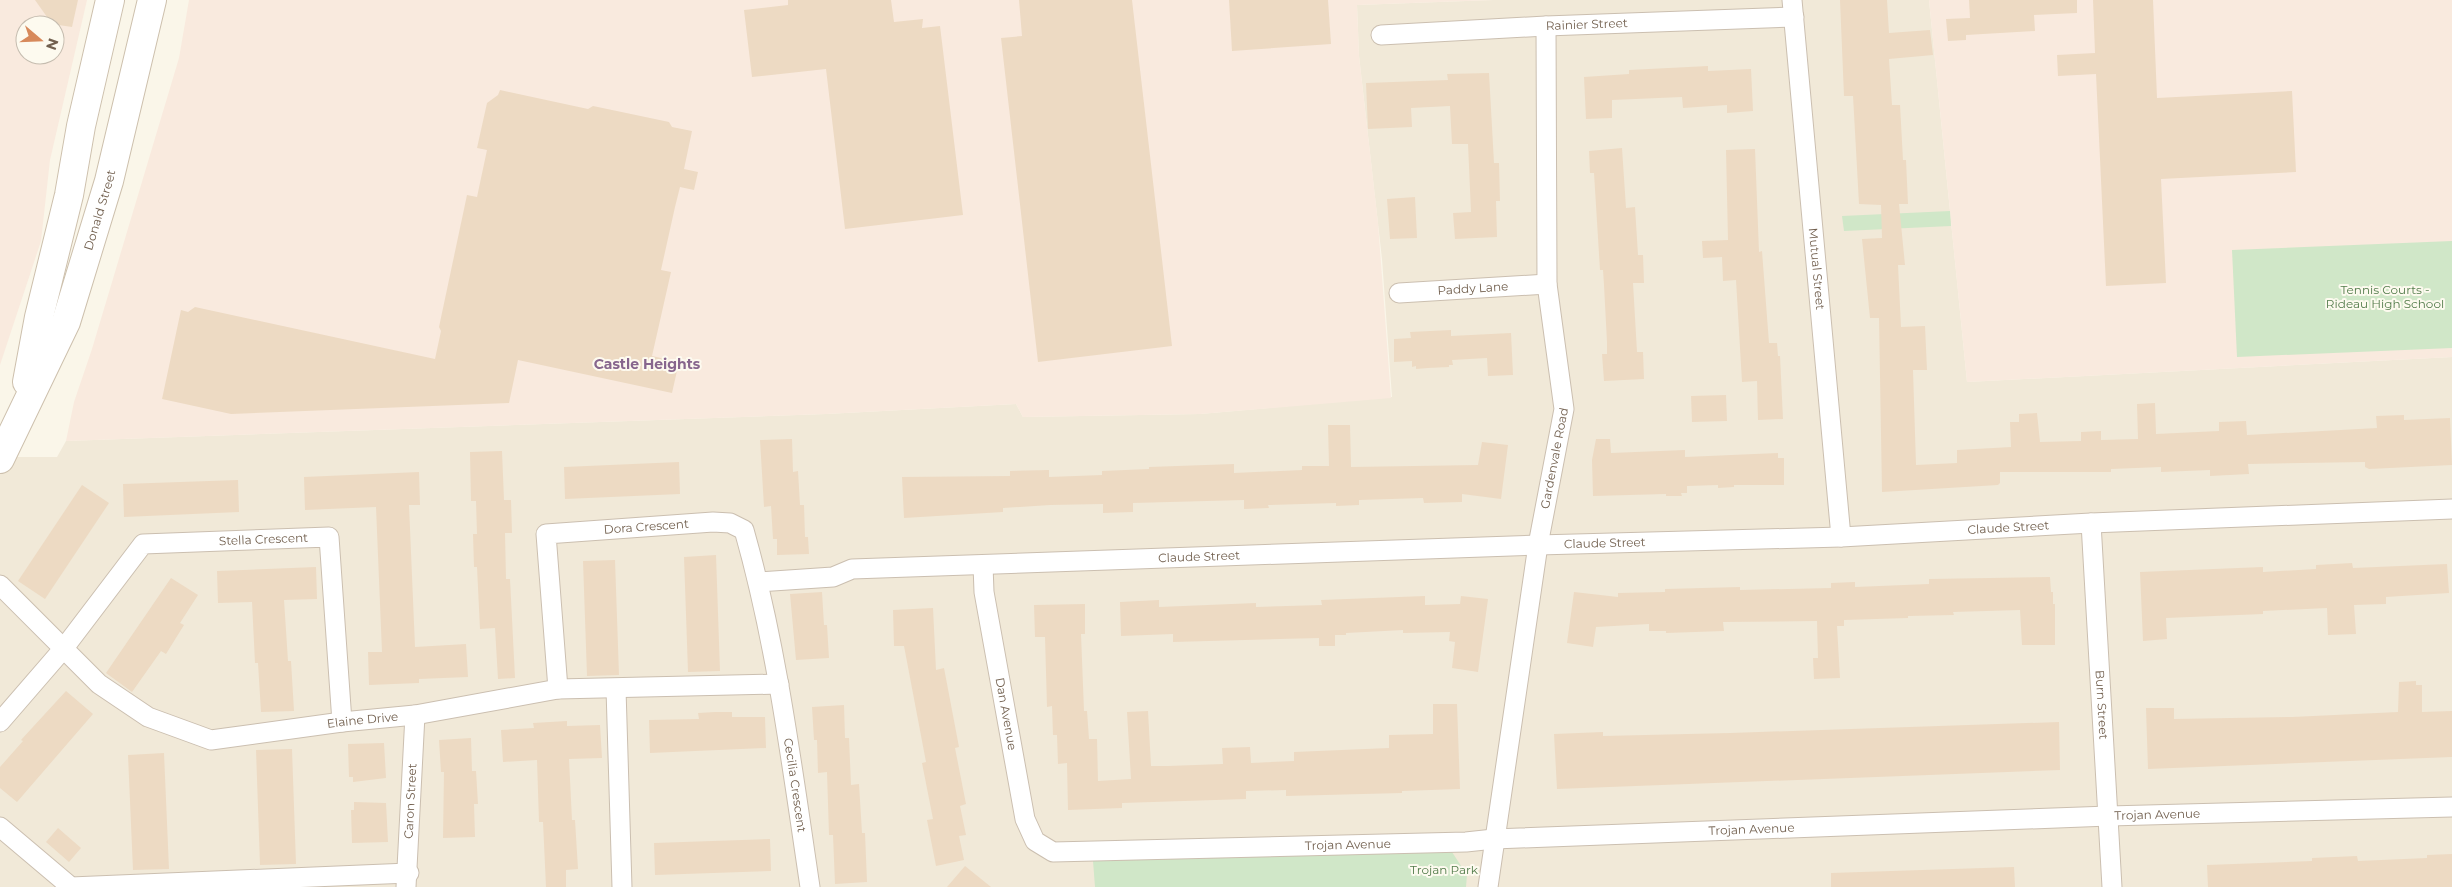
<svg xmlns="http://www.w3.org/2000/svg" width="2452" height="887" font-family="Montserrat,sans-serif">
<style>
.residential{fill:#f1e9d8}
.commercial{fill:#f9eade;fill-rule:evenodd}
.green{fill:#d0e7c8}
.building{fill:#eddac3}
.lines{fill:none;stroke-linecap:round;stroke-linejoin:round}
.street-casing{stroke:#cbbfb0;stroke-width:21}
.secondary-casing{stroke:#cdc0ad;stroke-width:30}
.street{stroke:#fff;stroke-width:19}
.secondary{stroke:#fff;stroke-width:28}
.labels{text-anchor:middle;stroke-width:4;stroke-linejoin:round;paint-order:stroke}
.street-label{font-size:12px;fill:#72604f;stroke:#fdfaef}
.park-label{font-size:12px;fill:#537c4b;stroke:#fdfaef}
.neighbourhood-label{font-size:14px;font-weight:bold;fill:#87668d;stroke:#fdfaef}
</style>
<rect width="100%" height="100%" fill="#faf6e9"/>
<path class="residential" d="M 1493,0 L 1929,0 L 1967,382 L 2452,357 L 2452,887 L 0,887 L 0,457 L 57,457 L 66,441 L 826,414 L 1016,404 L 1023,417 L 1200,414 L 1392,397 L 1382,259 L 1359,56 L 1357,5 Z"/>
<g class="commercial">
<path d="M 0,0 L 87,0 L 50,160 L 41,241 L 0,365 ZM 25,25 L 55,25 L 55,55 L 25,55 Z"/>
<path d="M 189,0 L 1493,0 L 1357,5 L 1359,56 L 1378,223 L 1391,398 L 1200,414 L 1023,417 L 1016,404 L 826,414 L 66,441 L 74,402 L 92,349 L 179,58 Z"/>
<path d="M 1929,0 L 2452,0 L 2452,357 L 1967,382 Z"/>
</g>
<g class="green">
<path d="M 1950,211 L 1951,226 L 1844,231 L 1842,216 Z"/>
<path d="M 2452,241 L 2452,348 L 2237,357 L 2232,250 Z"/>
<path d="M 1452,852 L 1467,875 L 1466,887 L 1095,887 L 1093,861 Z"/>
</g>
<g class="building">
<path d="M 35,0 L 78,0 L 72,27 L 52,24 Z"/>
<path d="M 788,0 L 891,0 L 894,22 L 923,19 L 922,28 L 940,26 L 963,215 L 845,229 L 826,69 L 752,77 L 744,10 L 788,5 Z"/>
<path d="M 1019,0 L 1132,0 L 1172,346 L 1038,362 L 1001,38 L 1022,36 Z"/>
<path d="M 1229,0 L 1328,0 L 1331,44 L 1232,51 Z"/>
<path d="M 1840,0 L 1887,0 L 1889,33 L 1930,30 L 1933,55 L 1889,59 L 1892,105 L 1900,105 L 1903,160 L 1906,160 L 1908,204 L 1899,204 L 1905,265 L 1898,265 L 1901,327 L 1925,326 L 1927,370 L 1913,370 L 1916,465 L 1957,463 L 1957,450 L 2011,447 L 2010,422 L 2019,422 L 2019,414 L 2037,413 L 2040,442 L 2081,441 L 2081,432 L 2101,431 L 2101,440 L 2138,439 L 2137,404 L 2155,403 L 2156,434 L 2219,431 L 2219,422 L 2246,421 L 2247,435 L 2377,428 L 2376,416 L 2404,415 L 2404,420 L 2450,418 L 2452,465 L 2369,469 L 2365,467 L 2365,462 L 2248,464 L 2249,474 L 2210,476 L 2210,470 L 2161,472 L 2161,467 L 2111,469 L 2111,472 L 2000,472 L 2000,483 L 1998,485 L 1882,492 L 1879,318 L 1870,318 L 1862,239 L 1882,238 L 1881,205 L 1859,204 L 1853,96 L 1844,96 Z"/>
<path d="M 1969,0 L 2077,0 L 2077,13 L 2034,15 L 2035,31 L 1966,35 L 1966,40 L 1948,41 L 1946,19 L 1970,18 Z"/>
<path d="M 2093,0 L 2153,0 L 2157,98 L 2292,91 L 2296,172 L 2161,179 L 2166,283 L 2106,286 L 2096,74 L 2058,76 L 2057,55 L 2095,53 Z"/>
<path d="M 1708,66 L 1708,71 L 1751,69 L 1753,111 L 1727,113 L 1727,105 L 1683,108 L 1682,97 L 1612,100 L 1612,118 L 1586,119 L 1584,77 L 1629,74 L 1629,70 Z"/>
<path d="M 1489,73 L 1494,163 L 1499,163 L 1500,201 L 1496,201 L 1497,237 L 1455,239 L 1453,213 L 1471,212 L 1468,144 L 1452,144 L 1450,106 L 1411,108 L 1412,127 L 1368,129 L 1366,83 L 1448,80 L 1447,74 Z"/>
<path d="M 500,90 L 588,109 L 593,106 L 669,122 L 672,127 L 692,131 L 684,169 L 698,172 L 694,190 L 680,187 L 675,207 L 661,270 L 671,272 L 652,356 L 679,362 L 672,393 L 518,360 L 509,403 L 231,414 L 162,399 L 181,310 L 188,312 L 195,307 L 435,359 L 441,331 L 439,327 L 467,195 L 477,197 L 487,150 L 477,148 L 487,103 L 498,95 Z"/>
<path d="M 1622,148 L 1626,208 L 1635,207 L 1638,255 L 1643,255 L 1644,283 L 1633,283 L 1637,352 L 1643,352 L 1644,379 L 1604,381 L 1602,354 L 1607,354 L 1607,342 L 1604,285 L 1603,270 L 1600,270 L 1594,173 L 1590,173 L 1589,151 Z"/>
<path d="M 1755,149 L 1759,252 L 1762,251 L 1769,343 L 1777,343 L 1778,356 L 1780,356 L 1783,419 L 1758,420 L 1757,381 L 1742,382 L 1736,280 L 1723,281 L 1722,257 L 1703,258 L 1702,241 L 1728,240 L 1726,150 Z"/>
<path d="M 1415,197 L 1417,238 L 1390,239 L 1387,199 Z"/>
<path d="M 1451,330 L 1451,336 L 1511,333 L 1513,375 L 1488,376 L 1487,358 L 1452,360 L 1453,365 L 1449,365 L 1449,367 L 1428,368 L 1416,369 L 1416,366 L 1412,367 L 1412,361 L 1394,362 L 1394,339 L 1411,338 L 1410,332 Z"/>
<path d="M 1726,395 L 1727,421 L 1692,422 L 1691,396 Z"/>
<path d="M 1328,425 L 1350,425 L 1351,467 L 1478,465 L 1482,442 L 1508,445 L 1501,499 L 1462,494 L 1462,502 L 1424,503 L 1423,498 L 1359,500 L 1359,505 L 1336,506 L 1336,503 L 1268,505 L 1269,508 L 1244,509 L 1244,500 L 1133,503 L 1133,512 L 1103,513 L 1103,504 L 1050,505 L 1003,508 L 1003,512 L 904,518 L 902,477 L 1010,476 L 1010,471 L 1049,470 L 1049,477 L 1102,475 L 1102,471 L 1149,469 L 1149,467 L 1234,464 L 1234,473 L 1302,470 L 1302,466 L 1329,466 Z"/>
<path d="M 792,439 L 793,472 L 798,471 L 800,505 L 804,505 L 805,537 L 808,537 L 809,554 L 777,555 L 777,539 L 773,539 L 771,506 L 764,507 L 760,440 Z"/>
<path d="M 1596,439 L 1610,439 L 1611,453 L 1685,450 L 1685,457 L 1778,453 L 1778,458 L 1784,458 L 1784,485 L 1734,485 L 1734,487 L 1718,488 L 1718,485 L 1687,486 L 1687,493 L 1681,493 L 1682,496 L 1666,496 L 1666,494 L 1593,496 L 1592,460 Z"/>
<path d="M 502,451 L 504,500 L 511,500 L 512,533 L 505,533 L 506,579 L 510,579 L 515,678 L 498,679 L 495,628 L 480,629 L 477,567 L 474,567 L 473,534 L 477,534 L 476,501 L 471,501 L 470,452 Z"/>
<path d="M 679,462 L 680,494 L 565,499 L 564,467 Z"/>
<path d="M 419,472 L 420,505 L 409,505 L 415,647 L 466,644 L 468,677 L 419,679 L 419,683 L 369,685 L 368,652 L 382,652 L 376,507 L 305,510 L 304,477 Z"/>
<path d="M 238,480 L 239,512 L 124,517 L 123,484 Z"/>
<path d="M 82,485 L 109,503 L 45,599 L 18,581 Z"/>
<path d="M 716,555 L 720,671 L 688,672 L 684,557 Z"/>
<path d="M 615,560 L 619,675 L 587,676 L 583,561 Z"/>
<path d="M 2352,563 L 2353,568 L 2447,564 L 2449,593 L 2386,597 L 2386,604 L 2354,605 L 2356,634 L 2328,635 L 2327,608 L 2263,611 L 2263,614 L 2166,618 L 2167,639 L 2143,641 L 2140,572 L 2263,567 L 2263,572 L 2316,569 L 2316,565 Z"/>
<path d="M 316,567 L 317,599 L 284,600 L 288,661 L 291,661 L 294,711 L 261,712 L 258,663 L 255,663 L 252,602 L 218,603 L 217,571 Z"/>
<path d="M 2050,577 L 2051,592 L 2053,592 L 2053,604 L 2055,604 L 2055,645 L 2022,645 L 2020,610 L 1953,612 L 1954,615 L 1908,616 L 1908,618 L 1844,620 L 1844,626 L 1837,626 L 1840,678 L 1814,679 L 1813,658 L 1818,658 L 1817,621 L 1723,622 L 1724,631 L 1666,633 L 1666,631 L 1649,631 L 1649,624 L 1596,627 L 1593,647 L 1567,643 L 1574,592 L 1618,597 L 1618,593 L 1665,592 L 1665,589 L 1740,587 L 1740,590 L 1831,588 L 1831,583 L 1855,582 L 1855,587 L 1929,584 L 1929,579 Z"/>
<path d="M 171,578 L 198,595 L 180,623 L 184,625 L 166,654 L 161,651 L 132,692 L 106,673 Z"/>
<path d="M 822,592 L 824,625 L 827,625 L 829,658 L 796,660 L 790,594 Z"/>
<path d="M 1425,596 L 1425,605 L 1460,604 L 1461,596 L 1488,599 L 1478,672 L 1452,668 L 1455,642 L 1449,641 L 1450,632 L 1403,633 L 1403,630 L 1346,633 L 1346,635 L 1335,635 L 1335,646 L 1319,646 L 1319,638 L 1173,642 L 1173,634 L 1121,636 L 1120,602 L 1159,600 L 1159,607 L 1256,603 L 1256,607 L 1322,605 L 1321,600 Z"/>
<path d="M 1085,604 L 1085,634 L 1081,634 L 1084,711 L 1087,711 L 1089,739 L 1097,739 L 1098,781 L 1131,779 L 1127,712 L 1148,711 L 1151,766 L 1168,766 L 1223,764 L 1222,748 L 1250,747 L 1251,763 L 1294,761 L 1294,752 L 1389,748 L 1389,735 L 1433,734 L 1433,704 L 1457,704 L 1460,789 L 1402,791 L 1402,793 L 1286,796 L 1286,790 L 1246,791 L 1246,799 L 1122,803 L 1122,808 L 1068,810 L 1067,763 L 1058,764 L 1057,735 L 1053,735 L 1052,706 L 1047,707 L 1045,637 L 1035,637 L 1034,605 Z"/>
<path d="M 933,608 L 936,670 L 944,668 L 959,747 L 955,748 L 966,804 L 960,806 L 966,835 L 959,836 L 964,860 L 936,866 L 927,820 L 933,819 L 922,763 L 926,762 L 904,646 L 894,646 L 893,610 Z"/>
<path d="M 2416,681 L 2416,685 L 2422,685 L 2422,712 L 2452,711 L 2452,757 L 2148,769 L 2146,708 L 2174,708 L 2174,719 L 2292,717 L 2398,712 L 2399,682 Z"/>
<path d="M 66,691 L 93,714 L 17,802 L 0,788 L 0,767 L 23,741 L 21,740 Z"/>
<path d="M 844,705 L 845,738 L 849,738 L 851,785 L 859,784 L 862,833 L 865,833 L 867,882 L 835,884 L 833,835 L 829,835 L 827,772 L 818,773 L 817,740 L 814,740 L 812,707 Z"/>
<path d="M 715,712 L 732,712 L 732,717 L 765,717 L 766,748 L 650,753 L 649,720 L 699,719 L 698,713 Z"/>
<path d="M 567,721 L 567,726 L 600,725 L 602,758 L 569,759 L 572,820 L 575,820 L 578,869 L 566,870 L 566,887 L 546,887 L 543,822 L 539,822 L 537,760 L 503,762 L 501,730 L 534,728 L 533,723 Z"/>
<path d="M 2059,722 L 2060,770 L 1557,789 L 1554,734 L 1603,732 L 1603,736 L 1730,733 Z"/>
<path d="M 471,738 L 472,771 L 476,771 L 478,804 L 474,804 L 475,837 L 443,838 L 444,772 L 441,772 L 439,740 Z"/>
<path d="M 384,743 L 386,778 L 353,782 L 353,777 L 349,777 L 348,744 Z"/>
<path d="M 292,749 L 296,864 L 260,865 L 256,750 Z"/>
<path d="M 164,753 L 169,869 L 133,870 L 128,755 Z"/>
<path d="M 354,802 L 386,803 L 388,842 L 352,843 L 351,810 L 354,810 Z"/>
<path d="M 58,828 L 81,848 L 69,862 L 46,842 Z"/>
<path d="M 770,839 L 771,871 L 655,875 L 654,843 Z"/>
<path d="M 2452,854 L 2452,887 L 2208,887 L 2207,865 L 2312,861 L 2312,858 L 2357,856 L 2358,861 L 2427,858 L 2427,855 Z"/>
<path d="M 965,866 L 991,887 L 947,887 Z"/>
<path d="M 2014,867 L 2015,887 L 1831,887 L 1831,873 Z"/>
</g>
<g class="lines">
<defs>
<g id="street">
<path id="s1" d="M 1792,0 L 1841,537"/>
<path id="s2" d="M 1381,35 L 1546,26 L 1794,17"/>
<path id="s3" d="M 1399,293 L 1547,284"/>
<path id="s4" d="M 2091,523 L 2112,887"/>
<path id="s5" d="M 983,565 L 984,592 L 1025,819 L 1035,841 L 1053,852 L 1466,842 L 1494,839 L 2109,816 L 2452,807"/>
<path id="s6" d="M 759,582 L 833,577 L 852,569 L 1538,545 L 1841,537 L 2091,523 L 2452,509"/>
<path id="s7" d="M 0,585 L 99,684 L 148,717 L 211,740 L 342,722 L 415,715 L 558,689 L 779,684"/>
<path id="s8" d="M 558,689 L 546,534 L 713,522 L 730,523 L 744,530 C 777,646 792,767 810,887"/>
<path d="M 616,689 L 622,887"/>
<path id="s9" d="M 0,722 L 64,648 L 143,544 L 329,537 L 342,722"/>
<path d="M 0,827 L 71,887 L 409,873"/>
<path id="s10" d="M 406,887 L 415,715"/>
<path id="s11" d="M 1488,887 L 1538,545 L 1564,409 L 1547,284 L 1546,26"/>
</g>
<g id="secondary">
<path d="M 27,382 L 39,317 L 69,195 L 81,126 L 110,0"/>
<path id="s12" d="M 0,459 L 66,322 L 109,181 L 152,0"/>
</g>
</defs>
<use href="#street" class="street-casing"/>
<use href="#secondary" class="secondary-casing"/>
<use href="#street" class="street"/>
<use href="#secondary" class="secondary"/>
</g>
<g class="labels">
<g class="street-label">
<text dy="4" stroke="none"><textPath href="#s2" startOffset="206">Rainier Street</textPath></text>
<text dy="4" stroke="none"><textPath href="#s12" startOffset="269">Donald Street</textPath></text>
<text dy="4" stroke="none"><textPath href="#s1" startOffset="270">Mutual Street</textPath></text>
<text dy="4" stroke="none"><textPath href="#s3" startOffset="74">Paddy Lane</textPath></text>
<text dy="4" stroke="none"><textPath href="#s11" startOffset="434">Gardenvale Road</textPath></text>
<text dy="4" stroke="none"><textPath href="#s8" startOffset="256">Dora Crescent</textPath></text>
<text dy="4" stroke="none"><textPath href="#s6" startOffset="1252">Claude Street</textPath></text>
<text dy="4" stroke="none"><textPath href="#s9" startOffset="349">Stella Crescent</textPath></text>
<text dy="4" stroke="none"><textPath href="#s6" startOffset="848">Claude Street</textPath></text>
<text dy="4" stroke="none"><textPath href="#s6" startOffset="442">Claude Street</textPath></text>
<text dy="4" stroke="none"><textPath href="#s4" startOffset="182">Burn Street</textPath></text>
<text dy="4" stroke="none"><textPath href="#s5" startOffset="151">Dan Avenue</textPath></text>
<text dy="4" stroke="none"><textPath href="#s7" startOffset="419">Elaine Drive</textPath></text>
<text dy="4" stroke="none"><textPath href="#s8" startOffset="616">Cecilia Crescent</textPath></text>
<text dy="4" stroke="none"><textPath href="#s10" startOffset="86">Caron Street</textPath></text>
<text dy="4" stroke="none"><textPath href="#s5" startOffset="1408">Trojan Avenue</textPath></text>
<text dy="4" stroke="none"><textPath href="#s5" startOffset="1002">Trojan Avenue</textPath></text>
<text dy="4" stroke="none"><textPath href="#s5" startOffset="598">Trojan Avenue</textPath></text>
</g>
<g class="park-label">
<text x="2385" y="294">Tennis Courts -<tspan x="2385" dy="14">Rideau High School</tspan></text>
<text x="1444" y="874">Trojan Park</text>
</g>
<g class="neighbourhood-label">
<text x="647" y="369">Castle Heights</text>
</g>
</g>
<g transform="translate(40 40) rotate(109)"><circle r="24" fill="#fdfaef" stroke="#c5bcaf"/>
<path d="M0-4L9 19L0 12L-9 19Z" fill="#d7895b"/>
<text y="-8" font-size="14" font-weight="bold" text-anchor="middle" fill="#72604f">N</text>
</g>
</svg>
